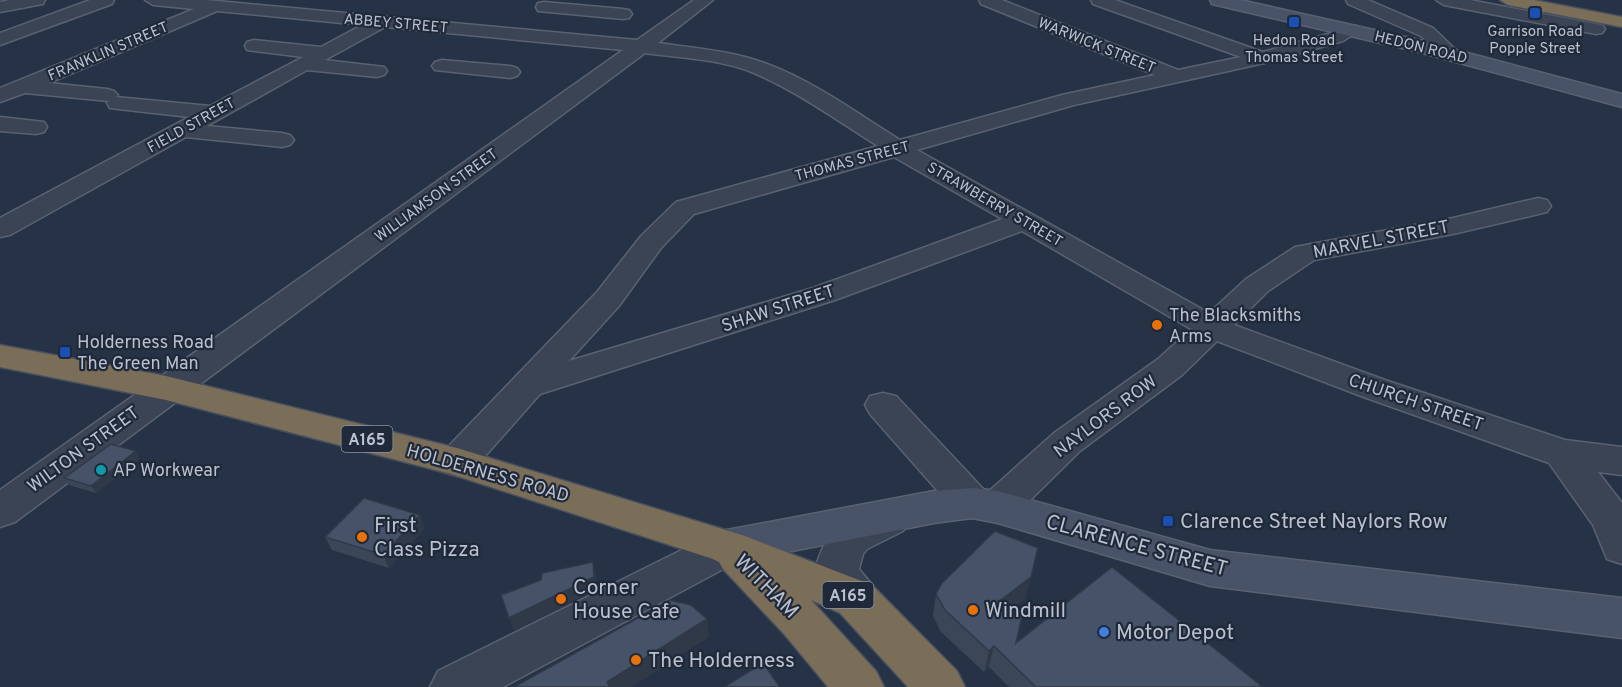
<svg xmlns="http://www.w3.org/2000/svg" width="1622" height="687" font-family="Overpass,sans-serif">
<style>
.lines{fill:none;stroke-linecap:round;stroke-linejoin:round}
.street-casing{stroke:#596272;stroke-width:3}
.secondary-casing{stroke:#596272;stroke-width:3}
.highway-casing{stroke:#454f5f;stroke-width:3}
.street{fill:#3b4454;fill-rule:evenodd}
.secondary{fill:#495368;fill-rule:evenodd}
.highway{fill:#7b6e58;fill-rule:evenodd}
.wall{fill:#3b4759}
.shaded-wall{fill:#303948}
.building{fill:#455267;stroke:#303948;stroke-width:1.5}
.transit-dot{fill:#1a4fb4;stroke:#1f293a;stroke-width:2}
.food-dot{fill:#e8710a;stroke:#1f293a;stroke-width:2}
.culture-dot{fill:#0f9aa8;stroke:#1f293a;stroke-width:2}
.shop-dot{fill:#3f7fe0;stroke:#1f293a;stroke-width:2}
.labels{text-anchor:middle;stroke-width:4.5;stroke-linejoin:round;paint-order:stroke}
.far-street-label{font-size:15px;fill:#b9c0ce;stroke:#1f293a}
.far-poi-label{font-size:15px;fill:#b9c0ce;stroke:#1f293a}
.shield{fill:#1f293a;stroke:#8b93a2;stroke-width:1.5}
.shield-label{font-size:16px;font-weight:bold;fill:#b9c0ce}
.street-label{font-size:18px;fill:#b9c0ce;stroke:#1f293a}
.poi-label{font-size:18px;fill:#b9c0ce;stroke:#1f293a;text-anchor:start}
.near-poi-label{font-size:21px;fill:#b9c0ce;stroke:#1f293a;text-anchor:start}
.near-street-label{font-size:21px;fill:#b9c0ce;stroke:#1f293a}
</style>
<rect width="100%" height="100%" fill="#263245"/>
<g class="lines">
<defs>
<g id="street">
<path d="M 10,0 L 45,0 L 43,4 L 0,12 L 0,2 Z"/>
<path d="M 90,0 L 114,0 L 112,4 L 0,45 L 0,33 Z"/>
<path d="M 145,0 L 206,0 L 637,40 L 694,0 L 713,0 L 658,43 C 694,48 733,51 767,64 C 815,82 858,114 900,140 L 1062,95 L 1155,75 L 981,4 L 979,0 L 1002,0 L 1178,70 L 1241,57 L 1093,4 L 1091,0 L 1115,0 L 1263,52 L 1331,33 L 1345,26 L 1357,26 L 1360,30 L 1343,41 L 1269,62 L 1074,105 L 917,150 L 1209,313 L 1246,279 L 1295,247 L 1453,218 L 1538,198 L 1547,200 L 1551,206 L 1547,212 L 1453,234 L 1314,260 L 1268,291 L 1234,325 L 1385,380 L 1565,440 L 1622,447 L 1622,475 L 1598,472 L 1622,503 L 1622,564 L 1607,559 L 1593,525 L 1549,463 L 1361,396 L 1217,341 L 1182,375 L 1080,451 L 1012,518 L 998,523 L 984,518 L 982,515 L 972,518 L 958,514 L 870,414 L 865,405 L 870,396 L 883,393 L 896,396 L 987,493 L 1054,433 L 1158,359 L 1191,329 L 1022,231 L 835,300 L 540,394 L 471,472 L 457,476 L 443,472 L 438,462 L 443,452 L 597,292 L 641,236 L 676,202 L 878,146 C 838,121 798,92 754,73 C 721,59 680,58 645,53 L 15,522 L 0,527 L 0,490 L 623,50 L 385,27 L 325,60 L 384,67 L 387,71 L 384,75 L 377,77 L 307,70 L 207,126 L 282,133 L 290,135 L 294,140 L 290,145 L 282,147 L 186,137 L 10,235 L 0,237 L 0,218 L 189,117 L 118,109 L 110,108 L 107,103 L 109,101 L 25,93 L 0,102 L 0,88 L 194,9 L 153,5 ZM 217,11 L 362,25 L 321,47 L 254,40 L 247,42 L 245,46 L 247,50 L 303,57 L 210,106 L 116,97 L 118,95 L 114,91 L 107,89 L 49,83 ZM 894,157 L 1002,219 L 813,288 L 569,361 L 619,306 L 661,248 L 694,214 Z"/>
<path d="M 1346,0 L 1368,0 L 1433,28 L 1460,54 L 1457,58 L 1443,58 L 1421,36 L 1348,4 Z"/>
<path d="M 1436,0 L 1470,0 L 1596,24 L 1602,25 L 1605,29 L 1602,33 L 1596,34 L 1444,5 Z"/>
<path d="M 544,2 L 623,9 L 629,10 L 632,14 L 629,18 L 623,19 L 538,11 L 536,7 L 538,3 Z"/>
<path d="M 442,60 L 510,66 L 517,68 L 520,72 L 517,76 L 510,78 L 435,70 L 432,66 L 435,62 Z"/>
<path d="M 0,117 L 44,122 L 47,127 L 44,132 L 36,134 L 0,131 Z"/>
<path d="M 888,504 L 903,509 L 909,520 L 903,531 L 867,549 L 863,554 L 859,569 L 872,585 L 879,599 L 872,613 C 838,624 828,600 814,572 C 828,525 843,518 888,504 Z"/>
<path d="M 727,530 L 742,535 L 748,547 L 742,559 L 503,687 L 430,687 L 438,671 L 712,535 Z"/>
</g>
<g id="secondary">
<path d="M 1210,0 L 1240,0 L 1419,40 L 1622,94 L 1622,107 L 1415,51 L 1212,4 Z"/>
<path d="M 972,488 L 998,491 L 1210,550 L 1622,598 L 1622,638 L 1210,586 L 998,523 L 972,518 L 934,523 L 727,564 L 712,559 L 706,547 L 712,535 L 727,530 L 934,491 Z"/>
</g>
<g id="highway">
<path d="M 1500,0 L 1534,0 L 1622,17 L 1622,27 L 1508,5 Z"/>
<path d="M 0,345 L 166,376 L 457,448 L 742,535 L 872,585 L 957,671 L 965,687 L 908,687 L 840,613 L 811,600 L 876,671 L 884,687 L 828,687 L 785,635 L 723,569 L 719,562 L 713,559 L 451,474 L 166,400 L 0,367 Z"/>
</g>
</defs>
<use href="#street" class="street-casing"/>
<use href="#secondary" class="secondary-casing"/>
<use href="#highway" class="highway-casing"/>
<use href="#street" class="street"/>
<use href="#secondary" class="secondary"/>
<use href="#highway" class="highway"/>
</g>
<g class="wall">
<path d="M 140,458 L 96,493 L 69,485 L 64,478 Z"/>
<path d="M 425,528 L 389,568 L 332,550 L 325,537 Z"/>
<path d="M 936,594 L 1026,598 L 1012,609 L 1016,643 L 1263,687 L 1009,687 L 989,667 L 984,672 L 941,632 L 933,616 Z"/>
</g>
<g class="shaded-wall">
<path d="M 136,451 L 140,458 L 96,493 L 91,486 Z"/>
<path d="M 420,515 L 425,528 L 389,568 L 383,555 Z"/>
<path d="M 593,562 L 596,575 L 597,590 L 514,631 L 509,618 Z"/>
<path d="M 1031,577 L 1026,598 L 996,622 L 1001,600 Z"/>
<path d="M 707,619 L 709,637 L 632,687 L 608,687 L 607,682 Z"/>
<path d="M 994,646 L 989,667 L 984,672 L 989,651 Z"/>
</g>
<g class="building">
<path d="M 111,444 L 136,451 L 91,486 L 64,478 Z"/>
<path d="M 364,498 L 420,515 L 383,555 L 325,537 Z"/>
<path d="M 995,531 L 1038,548 L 1031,577 L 1001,600 L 1022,616 L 1016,643 L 1112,567 L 1263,687 L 1036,687 L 994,646 L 989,651 L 945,610 L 936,594 L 942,583 Z"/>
<path d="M 593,562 L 594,577 L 509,618 L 501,595 L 541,580 L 542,573 Z"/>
<path d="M 670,600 L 691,605 L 707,619 L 607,682 L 610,687 L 514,687 Z"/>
<path d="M 763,663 L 780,687 L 724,687 Z"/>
</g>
<g class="transit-dot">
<rect x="1529" y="7" width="12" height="12" rx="3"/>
<rect x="1288" y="16" width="12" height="12" rx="3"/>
<rect x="59" y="346" width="12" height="12" rx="3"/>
<rect x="1162" y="515" width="12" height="12" rx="3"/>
</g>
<g class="food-dot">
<circle cx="1157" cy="325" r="6"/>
<circle cx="362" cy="537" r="6"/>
<circle cx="561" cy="599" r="6"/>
<circle cx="973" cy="610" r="6"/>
<circle cx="636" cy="660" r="6"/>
</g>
<circle class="culture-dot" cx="101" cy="470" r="6"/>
<circle class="shop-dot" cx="1104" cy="632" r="6"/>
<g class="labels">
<g class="far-street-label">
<text transform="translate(396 23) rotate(5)" y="5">ABBEY STREET</text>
<text transform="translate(1097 45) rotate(22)" y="5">WARWICK STREET</text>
<text transform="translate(1421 47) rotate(14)" y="5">HEDON ROAD</text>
<text transform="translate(108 51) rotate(-23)" y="5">FRANKLIN STREET</text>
<text transform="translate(191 125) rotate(-29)" y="5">FIELD STREET</text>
<text transform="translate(852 161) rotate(-15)" y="5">THOMAS STREET</text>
<text transform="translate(436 195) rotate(-36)" y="5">WILLIAMSON STREET</text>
<text transform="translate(995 204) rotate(30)" y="5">STRAWBERRY STREET</text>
</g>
<g class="far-poi-label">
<text x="1535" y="36">Garrison Road<tspan x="1535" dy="17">Popple Street</tspan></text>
<text x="1294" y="45">Hedon Road<tspan x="1294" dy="17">Thomas Street</tspan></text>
</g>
<g class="shield">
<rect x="341.5" y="426" width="51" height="26" rx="4.5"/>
<rect x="822.5" y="582" width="51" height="26" rx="4.5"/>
</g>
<g class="shield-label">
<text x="367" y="445">A165</text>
<text x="848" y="601">A165</text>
</g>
<g class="street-label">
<text transform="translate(1381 239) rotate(-11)" y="6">MARVEL STREET</text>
<text transform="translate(778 308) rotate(-18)" y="6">SHAW STREET</text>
<text transform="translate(1416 402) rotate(19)" y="6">CHURCH STREET</text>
<text transform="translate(1105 416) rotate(-37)" y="6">NAYLORS ROW</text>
<text transform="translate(83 449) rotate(-36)" y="6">WILTON STREET</text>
<text transform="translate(488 473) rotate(16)" y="6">HOLDERNESS ROAD</text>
</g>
<g class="poi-label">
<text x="1169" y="321">The Blacksmiths<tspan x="1169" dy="21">Arms</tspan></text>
<text x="77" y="348">Holderness Road<tspan x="77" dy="21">The Green Man</tspan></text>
<text x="113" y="476">AP Workwear</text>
</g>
<g class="near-poi-label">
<text x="1180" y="528">Clarence Street Naylors Row</text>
<text x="374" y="532">First<tspan x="374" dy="24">Class Pizza</tspan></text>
<text x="573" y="594">Corner<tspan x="573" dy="24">House Cafe</tspan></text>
<text x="985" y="617">Windmill</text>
<text x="1116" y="639">Motor Depot</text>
<text x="648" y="667">The Holderness</text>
</g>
<g class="near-street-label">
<text transform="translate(1137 545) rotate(15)" y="7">CLARENCE STREET</text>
<text transform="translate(767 586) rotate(45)" y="7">WITHAM</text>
</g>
</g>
</svg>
